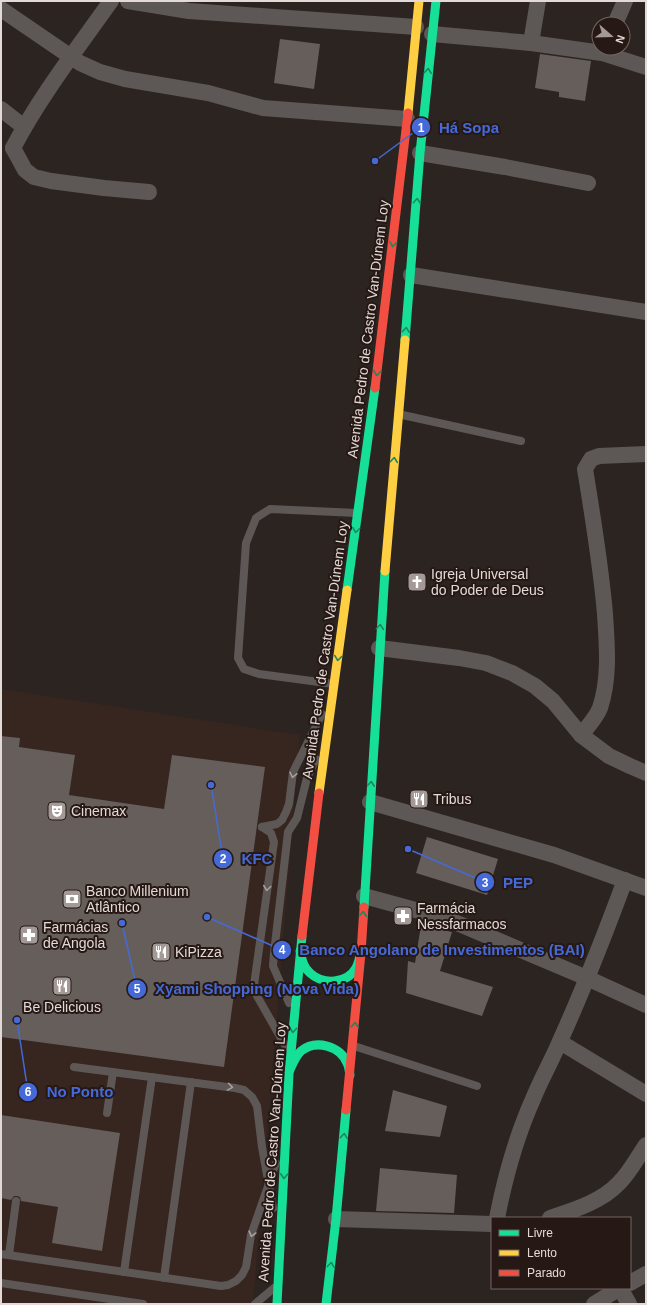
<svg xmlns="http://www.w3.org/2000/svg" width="647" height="1305" font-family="Arial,sans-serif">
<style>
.built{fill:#37251f}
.building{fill:#655e5b}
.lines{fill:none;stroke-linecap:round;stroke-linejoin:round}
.lane{stroke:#5d5856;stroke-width:8}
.street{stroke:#5d5856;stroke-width:16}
.fast{stroke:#16e098;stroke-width:9}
.slow{stroke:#ffcf43;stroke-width:9}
.jam{stroke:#f24e42;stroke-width:9}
.oneway{stroke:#1d865d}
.oneway2{stroke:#a79f9c}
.labels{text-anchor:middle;stroke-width:4;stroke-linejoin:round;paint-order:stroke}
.street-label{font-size:14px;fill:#e3d9d6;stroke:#261814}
.poi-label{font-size:14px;fill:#e3d9d6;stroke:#261814;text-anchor:start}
.leader{fill:none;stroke:#456ad8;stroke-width:1.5}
.callout-dot{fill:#456ad8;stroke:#261814;stroke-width:1.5}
.mark-label{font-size:12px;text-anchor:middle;font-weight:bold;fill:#fff}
.callout-label{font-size:15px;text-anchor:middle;font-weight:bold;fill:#456ad8;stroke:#261814;stroke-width:4;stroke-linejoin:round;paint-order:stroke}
</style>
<rect width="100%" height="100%" fill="#2c2421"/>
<path class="built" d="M 1,689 L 300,735 L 253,1304 L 1,1304 Z"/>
<g class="building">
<path d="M 280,39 L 320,44 L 314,89 L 274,83 Z"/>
<path d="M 540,54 L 591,61 L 585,101 L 559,97 L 559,92 L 535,88 Z"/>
<path d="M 1,736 L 20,738 L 19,747 L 75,755 L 69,795 L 164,809 L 172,755 L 265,767 L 224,1067 L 1,1037 Z"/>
<path d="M 427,837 L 498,859 L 487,895 L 416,873 Z"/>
<path d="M 421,925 L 452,932 L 440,971 L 493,987 L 482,1016 L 406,993 L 408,961 L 415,963 Z"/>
<path d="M 393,1090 L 447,1106 L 440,1137 L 385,1131 Z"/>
<path d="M 1,1115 L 120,1133 L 102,1251 L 52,1243 L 58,1207 L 21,1201 L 20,1197 L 17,1196 L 14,1196 L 11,1200 L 1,1198 Z"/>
<path d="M 380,1168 L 457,1175 L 454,1213 L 376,1211 Z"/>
</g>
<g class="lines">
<g class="lane">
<path d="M 398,414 L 521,441"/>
<path d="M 334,684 L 259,674 L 244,669 L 238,658 L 246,543 L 256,518 L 270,509 L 357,513"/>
<path d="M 262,827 L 271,833 L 274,842 L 254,985 L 257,996 L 286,1047"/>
<path d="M 262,827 L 277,824 L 282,820 L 286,812 L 289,804 L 293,772 L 322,714"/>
<path d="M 289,1003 L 273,966 L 274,953 L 288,832 L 297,818 L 307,778 L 316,759"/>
<path d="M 354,1046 L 477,1086"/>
<path d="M 74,1067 L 235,1088 L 244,1090 L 252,1097 L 257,1106 L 262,1147 L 273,1208"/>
<path d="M 107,1113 L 113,1072"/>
<path d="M 1,1254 L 221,1286 L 228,1285 L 236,1281 L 242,1275 L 246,1267 L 251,1235 L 276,1163"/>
<path d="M 9,1255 L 16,1201"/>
<path d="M 124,1272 L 152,1077"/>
<path d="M 164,1278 L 191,1082"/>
<path d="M 1,1283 L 143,1304"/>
<path d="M 255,1304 L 274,1288"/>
</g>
<g class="street">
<path d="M 128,1 L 189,11 L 416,27"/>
<path d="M 1,9 L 80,63 L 100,72 L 125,79 L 208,93 L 263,108 L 407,119"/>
<path d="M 615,24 L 625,1"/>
<path d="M 432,34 L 531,43 L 602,53 L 646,67"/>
<path d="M 531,43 L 538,1"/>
<path d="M 1,109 L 24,127"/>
<path d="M 13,148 C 40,96 77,49 111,1"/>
<path d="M 13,148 L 25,170 L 34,177 L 51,181 L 104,188 L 149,192"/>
<path d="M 420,153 L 505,167 L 588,183"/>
<path d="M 411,275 L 646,312"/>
<path d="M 379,648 L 459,658 L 486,663 L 512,673 L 535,686 L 553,701 L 581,735 L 609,756 L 630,766 L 646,773"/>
<path d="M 581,735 C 588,726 596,718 600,708 C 610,678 607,645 605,614 C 601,566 593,518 585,469 L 591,459 L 599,456 L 646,454"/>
<path d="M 370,802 L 554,855 L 646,888"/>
<path d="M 364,896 L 445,918 L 587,978 L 646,1005"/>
<path d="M 560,1042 L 646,1094"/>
<path d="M 497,1218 C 505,1177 516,1137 533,1099 C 541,1079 552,1060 560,1041 C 584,988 605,934 625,880"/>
<path d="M 550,1218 C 574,1210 601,1202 619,1183 C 630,1172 637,1158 646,1145"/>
<path d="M 336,1219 L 492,1224"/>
<path d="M 630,1283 L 646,1274"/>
<path d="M 620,1288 L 629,1304"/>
<path d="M 594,1304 L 620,1288"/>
</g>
<g class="fast">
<path d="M 405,340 L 420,153 L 436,1"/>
<path d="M 347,590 L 375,388"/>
<path d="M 364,907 L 385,571"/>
<path d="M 300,951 C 302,959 303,967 310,973 C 323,985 347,984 356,968 C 358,964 359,960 360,956"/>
<path d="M 290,1070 C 293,1063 295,1057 301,1051 C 316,1039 340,1046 347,1063 C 349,1066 349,1071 350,1075"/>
<path d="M 277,1304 L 289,1074 L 302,936"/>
<path d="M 326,1304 L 336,1219 L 346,1110"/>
</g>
<g class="slow">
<path d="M 408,113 L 419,1"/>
<path d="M 385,571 L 405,340"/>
<path d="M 319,793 L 347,590"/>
</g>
<g class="jam">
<path d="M 375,388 L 408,113"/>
<path d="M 302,936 L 319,793"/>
<path d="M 346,1110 L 361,953 L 364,907"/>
</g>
</g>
<defs><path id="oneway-chevron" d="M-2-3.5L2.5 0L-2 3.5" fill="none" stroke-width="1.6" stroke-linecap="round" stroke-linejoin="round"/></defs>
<g class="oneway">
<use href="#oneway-chevron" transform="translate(428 71) rotate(-84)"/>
<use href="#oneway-chevron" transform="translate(417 201) rotate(-86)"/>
<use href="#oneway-chevron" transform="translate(393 244) rotate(97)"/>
<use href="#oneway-chevron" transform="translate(406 330) rotate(-85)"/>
<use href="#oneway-chevron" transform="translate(377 373) rotate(97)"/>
<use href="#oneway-chevron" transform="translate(394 460) rotate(-85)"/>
<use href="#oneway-chevron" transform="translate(356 530) rotate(98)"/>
<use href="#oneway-chevron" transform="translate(380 627) rotate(-85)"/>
<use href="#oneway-chevron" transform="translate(338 658) rotate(98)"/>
<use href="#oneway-chevron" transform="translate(371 784) rotate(-86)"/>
<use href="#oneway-chevron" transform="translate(363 914) rotate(-86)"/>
<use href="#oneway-chevron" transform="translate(355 1025) rotate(-85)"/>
<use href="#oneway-chevron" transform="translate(293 1030) rotate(95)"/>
<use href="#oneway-chevron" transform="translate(344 1136) rotate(-84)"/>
<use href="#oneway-chevron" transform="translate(284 1176) rotate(93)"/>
<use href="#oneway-chevron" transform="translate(331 1265) rotate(-83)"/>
</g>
<g class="oneway2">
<use href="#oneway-chevron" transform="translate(293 775) rotate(103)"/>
<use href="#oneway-chevron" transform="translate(267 888) rotate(98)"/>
<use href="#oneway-chevron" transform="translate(230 1087) rotate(9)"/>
<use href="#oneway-chevron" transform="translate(252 1234) rotate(105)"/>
</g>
<defs>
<symbol id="church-square" viewBox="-11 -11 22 22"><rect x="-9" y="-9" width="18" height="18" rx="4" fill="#a39a97" stroke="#261814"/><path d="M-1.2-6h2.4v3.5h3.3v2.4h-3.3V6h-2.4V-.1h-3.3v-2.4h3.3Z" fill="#fff"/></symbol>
<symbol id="restaurant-square" viewBox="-11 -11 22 22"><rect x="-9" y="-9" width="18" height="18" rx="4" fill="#a39a97" stroke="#261814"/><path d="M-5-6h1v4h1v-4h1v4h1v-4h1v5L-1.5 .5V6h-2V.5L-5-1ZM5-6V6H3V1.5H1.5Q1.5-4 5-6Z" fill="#fff"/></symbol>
<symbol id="theatre-square" viewBox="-11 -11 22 22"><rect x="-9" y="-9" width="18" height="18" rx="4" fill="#a39a97" stroke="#261814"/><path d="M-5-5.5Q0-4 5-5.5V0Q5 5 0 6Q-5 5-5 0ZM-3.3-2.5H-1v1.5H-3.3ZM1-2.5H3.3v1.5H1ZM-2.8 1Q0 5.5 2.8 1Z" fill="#fff"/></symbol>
<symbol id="bank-square" viewBox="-11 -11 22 22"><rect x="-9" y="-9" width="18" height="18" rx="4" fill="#a39a97" stroke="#261814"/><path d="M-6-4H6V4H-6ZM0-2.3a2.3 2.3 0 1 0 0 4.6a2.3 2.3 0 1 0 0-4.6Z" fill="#fff"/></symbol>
<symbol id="pharmacy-square" viewBox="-11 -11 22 22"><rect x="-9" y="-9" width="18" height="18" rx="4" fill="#a39a97" stroke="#261814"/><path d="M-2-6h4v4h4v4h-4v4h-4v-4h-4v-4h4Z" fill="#fff"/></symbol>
</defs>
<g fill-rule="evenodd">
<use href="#church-square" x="406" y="571" width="22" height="22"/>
<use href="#restaurant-square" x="408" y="788" width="22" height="22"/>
<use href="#theatre-square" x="46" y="800" width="22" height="22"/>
<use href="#bank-square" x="61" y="888" width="22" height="22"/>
<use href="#pharmacy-square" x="392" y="905" width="22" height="22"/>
<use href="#pharmacy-square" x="18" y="924" width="22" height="22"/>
<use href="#restaurant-square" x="150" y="941" width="22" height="22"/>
<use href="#restaurant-square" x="51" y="975" width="22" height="22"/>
</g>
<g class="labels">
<g class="street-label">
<text transform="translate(368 329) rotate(-83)" y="5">Avenida Pedro de Castro Van-Dúnem Loy</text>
<text transform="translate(325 650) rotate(-82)" y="5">Avenida Pedro de Castro Van-Dúnem Loy</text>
<text transform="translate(272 1152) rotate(-86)" y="5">Avenida Pedro de Castro Van-Dúnem Loy</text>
</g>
<g class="poi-label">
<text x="431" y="579">Igreja Universal<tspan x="431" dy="16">do Poder de Deus</tspan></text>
<text x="433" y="804">Tribus</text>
<text x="71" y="816">Cinemax</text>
<text x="86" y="896">Banco Millenium<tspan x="86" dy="16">Atlântico</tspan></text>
<text x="417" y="913">Farmácia<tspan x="417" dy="16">Nessfarmacos</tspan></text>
<text x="43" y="932">Farmácias<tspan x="43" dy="16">de Angola</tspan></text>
<text x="175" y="957">KiPizza</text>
<text x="62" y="1012" text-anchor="middle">Be Delicious</text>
</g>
</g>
<path class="leader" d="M375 161L421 127M211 785L223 859M408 849L485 882M207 917L282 950M122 923L137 989M17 1020L28 1092"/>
<g class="callout-dot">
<circle cx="375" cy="161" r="4"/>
<circle cx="211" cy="785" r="4"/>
<circle cx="408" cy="849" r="4"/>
<circle cx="207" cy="917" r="4"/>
<circle cx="122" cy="923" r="4"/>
<circle cx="17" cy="1020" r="4"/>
<circle cx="421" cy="127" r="10"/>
<circle cx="223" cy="859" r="10"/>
<circle cx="485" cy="882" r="10"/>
<circle cx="282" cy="950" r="10"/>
<circle cx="137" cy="989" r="10"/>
<circle cx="28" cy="1092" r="10"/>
</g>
<g class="mark-label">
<text x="421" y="132">1</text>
<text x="223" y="863">2</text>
<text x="485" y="887">3</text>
<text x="282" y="954">4</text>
<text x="137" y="993">5</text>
<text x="28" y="1096">6</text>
</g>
<g class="callout-label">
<text x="469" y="133">Há Sopa</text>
<text x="257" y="864">KFC</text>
<text x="518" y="888">PEP</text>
<text x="442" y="955">Banco Angolano de Investimentos (BAI)</text>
<text x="257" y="994">Xyami Shopping (Nova Vida)</text>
<text x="80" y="1097">No Ponto</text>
</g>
<rect width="647" height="1305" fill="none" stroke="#e3d9d6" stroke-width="4"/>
<rect x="491" y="1217" width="140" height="72" fill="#261814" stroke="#726562"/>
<rect x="499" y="1230" width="20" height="6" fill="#16e098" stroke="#726562"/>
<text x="527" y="1237" font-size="12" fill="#e3d9d6">Livre</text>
<rect x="499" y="1250" width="20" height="6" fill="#ffcf43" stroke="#726562"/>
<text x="527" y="1257" font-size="12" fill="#e3d9d6">Lento</text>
<rect x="499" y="1270" width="20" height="6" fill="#f24e42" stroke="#726562"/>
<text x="527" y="1277" font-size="12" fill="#e3d9d6">Parado</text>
<g transform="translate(611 36) rotate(110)"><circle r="19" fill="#261814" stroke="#726562"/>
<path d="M0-3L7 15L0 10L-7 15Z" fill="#a39a97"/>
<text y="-6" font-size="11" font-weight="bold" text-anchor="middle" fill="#e3d9d6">N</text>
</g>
</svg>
